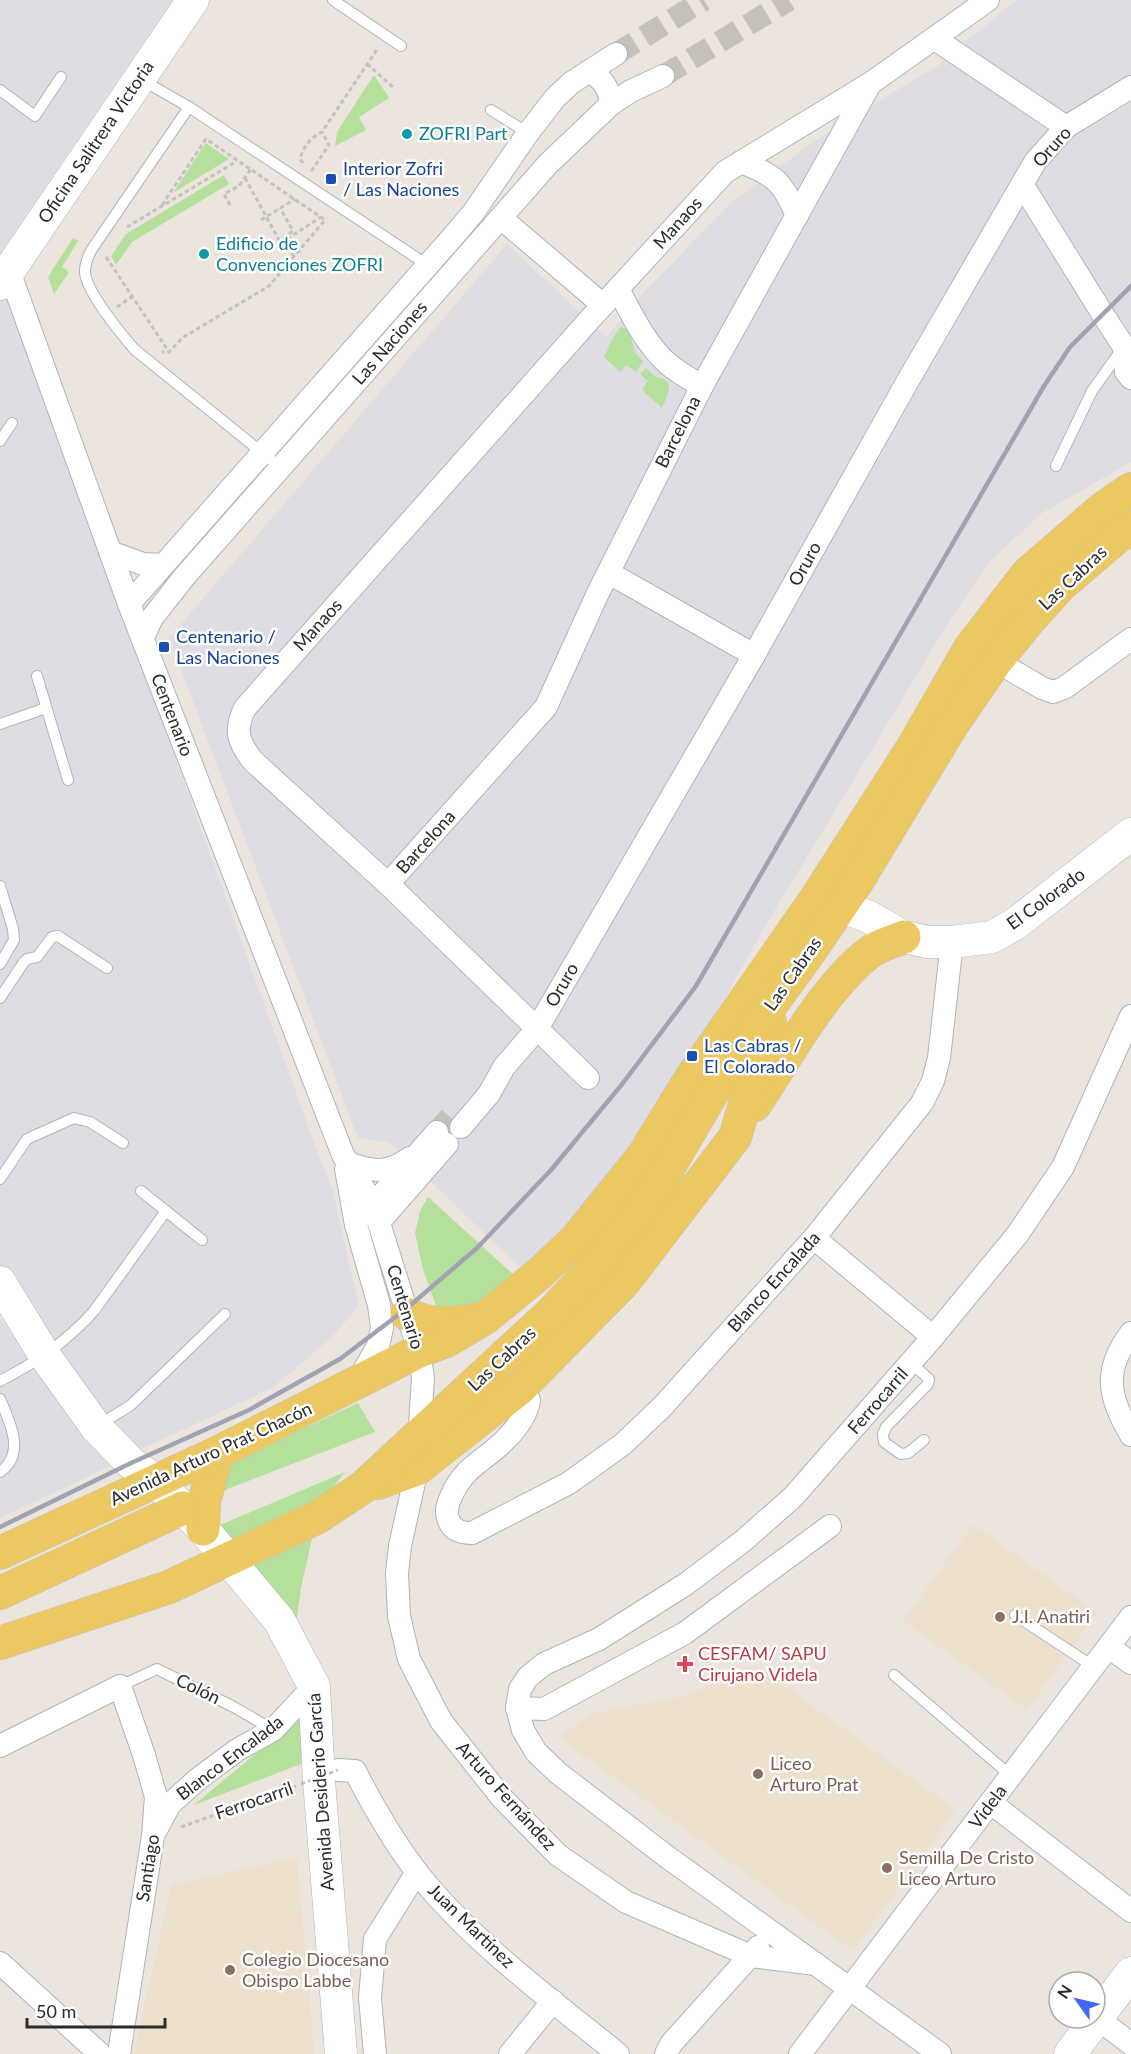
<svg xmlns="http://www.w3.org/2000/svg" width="1131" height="2054" font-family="Lato,sans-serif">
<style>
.industrial{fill:#dfdde4}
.education{fill:#ede1cd}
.green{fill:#b4e09b}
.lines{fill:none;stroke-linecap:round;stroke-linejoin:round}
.street-tunnel{stroke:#c5c0b9;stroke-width:22;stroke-dasharray:22 11;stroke-linecap:butt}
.lane-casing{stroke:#b0b3bd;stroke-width:12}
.street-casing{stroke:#b0b3bd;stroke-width:24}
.secondary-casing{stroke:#b0b3bd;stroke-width:33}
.primary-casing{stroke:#c3c3c3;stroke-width:34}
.path{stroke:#c3c3c3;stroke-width:3;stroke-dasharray:4.5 3;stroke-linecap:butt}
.lane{stroke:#fff;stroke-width:10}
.street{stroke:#fff;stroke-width:22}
.secondary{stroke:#fff;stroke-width:32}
.primary{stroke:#ebc862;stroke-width:33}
.rail{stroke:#a0a3b4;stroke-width:4.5}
.path-bridge{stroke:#c3c3c3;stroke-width:3;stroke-dasharray:4.5 3;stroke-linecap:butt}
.culture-dot{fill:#0f9aa8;stroke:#fff;stroke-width:2}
.transit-dot{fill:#1a4fb4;stroke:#fff;stroke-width:2}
.education-dot{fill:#8d6e63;stroke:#fff;stroke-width:2}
.health-dot{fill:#e0444e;stroke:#fff;stroke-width:2}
.labels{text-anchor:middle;stroke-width:5;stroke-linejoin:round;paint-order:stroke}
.culture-label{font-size:18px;fill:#0d838f;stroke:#fff;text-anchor:start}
.street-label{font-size:18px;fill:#2a2a2a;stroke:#fff}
.transit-label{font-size:18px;fill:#164399;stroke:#fff;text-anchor:start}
.education-label{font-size:18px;fill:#785e54;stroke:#fff;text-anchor:start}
.health-label{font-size:18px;fill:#be3a42;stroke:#fff;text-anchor:start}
</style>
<rect width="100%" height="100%" fill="#ece5dd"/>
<g class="industrial">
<path d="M 0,0 L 172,0 L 0,254 Z"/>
<path d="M 1016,0 L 1131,0 L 1131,462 L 1042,513 L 992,559 L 955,612 L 764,928 L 692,1058 L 621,1163 L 524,1271 L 389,1142 L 358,1138 L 169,638 L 507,244 L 606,337 L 645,291 L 732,202 L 812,143 L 905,85 L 936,67 Z"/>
<path d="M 6,287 L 317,1151 L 332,1188 L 359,1306 L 329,1340 L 272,1388 L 131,1454 L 0,1289 L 0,297 Z"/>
<path d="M 0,1318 L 87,1435 L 115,1464 L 0,1518 Z"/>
</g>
<g class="education">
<path d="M 973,1524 L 1097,1613 L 1027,1710 L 903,1621 Z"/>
<path d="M 755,1664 L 956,1810 L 853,1951 L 559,1738 L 590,1714 L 688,1695 Z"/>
<path d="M 297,1857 L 314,2054 L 134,2054 L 171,1885 Z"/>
</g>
<g class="green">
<path d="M 374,75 L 389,98 L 359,117 L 366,130 L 335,146 L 337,132 Z"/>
<path d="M 206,143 L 229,159 L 173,193 Z"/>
<path d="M 224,175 L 229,184 L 132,242 L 116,265 L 111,256 L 126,234 Z"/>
<path d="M 73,238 L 78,241 L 62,267 L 69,272 L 54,294 L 48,277 Z"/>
<path d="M 621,327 L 629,331 L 635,352 L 643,361 L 636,372 L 626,365 L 620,372 L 604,357 L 614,336 Z"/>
<path d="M 646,368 L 654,376 L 664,379 L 669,384 L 669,391 L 662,408 L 642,390 L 648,381 L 640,374 Z"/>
<path d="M 428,1197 L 527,1287 L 498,1307 L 438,1312 L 423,1269 L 415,1233 L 420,1211 Z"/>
<path d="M 358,1403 L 375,1432 L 209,1496 L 199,1477 Z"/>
<path d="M 345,1472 L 327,1495 L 312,1539 L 301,1588 L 295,1630 L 206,1531 Z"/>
<path d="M 304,1713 L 301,1764 L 194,1805 Z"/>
</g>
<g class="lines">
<g class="street-tunnel">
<path d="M 616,54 L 704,0"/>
<path d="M 663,76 L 789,0"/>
<path d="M 437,1132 L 450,1117"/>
</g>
<defs>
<g id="lane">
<path d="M 333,0 L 401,46"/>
<path d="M 142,80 L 189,107 L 429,266"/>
<path d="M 0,90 L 35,116 L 61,77"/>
<path d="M 189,107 L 92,249 C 88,256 85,263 85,272 C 86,291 120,333 134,349 L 281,468"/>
<path d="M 491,110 L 528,133"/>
<path d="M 0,441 L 12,423"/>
<path d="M 1056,466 L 1092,391 L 1122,349"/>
<path d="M 37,676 L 68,780"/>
<path d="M 0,724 L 46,708"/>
<path d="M 0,886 L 13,929 L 14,940 L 0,964"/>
<path d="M 0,998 L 24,962 L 27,959 L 37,957 L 52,937 L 58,936 L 107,968"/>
<path d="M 0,1179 L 27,1139 L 74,1118 L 90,1122 L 123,1143"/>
<path d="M 141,1191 L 202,1240"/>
<path d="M 911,1363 L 929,1379 L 928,1384 L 886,1427 L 883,1434 L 884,1442 L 901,1454 L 908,1453 L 924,1440"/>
<path d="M 0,1381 C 38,1361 65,1343 94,1311 L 166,1211"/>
<path d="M 0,1399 C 10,1422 26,1454 0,1472"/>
<path d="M 99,1425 L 131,1405 L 225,1314"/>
<path d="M 1015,1615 L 1094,1667"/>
<path d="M 894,1675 L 1011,1776"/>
<path d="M 120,1686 L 157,1669 L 232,1706 L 272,1729"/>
</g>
<g id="street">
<path d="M 935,39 L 1066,127"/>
<path d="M 589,71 C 603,79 609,88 611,104"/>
<path d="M 741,162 C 775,175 783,182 797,216"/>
<path d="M 1022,184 L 1102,313 L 1124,347 L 1126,372 L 1131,378"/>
<path d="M 501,218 L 603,305"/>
<path d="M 9,271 L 129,604 L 343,1155 L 373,1204 L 419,1351 L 423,1378 L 417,1469 L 400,1546 L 397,1573 L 399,1616 L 409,1659 L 441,1721 L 502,1798 L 558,1855 L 626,1902 L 751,1956 L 816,1964"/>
<path d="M 618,289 C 632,315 645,343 667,363 C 677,372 690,379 702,386"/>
<path d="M 110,552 L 143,564 L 163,565"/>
<path d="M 609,573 L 754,655"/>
<path d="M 129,604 L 450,240 L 473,213 L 528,133 L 555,98 L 571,83 L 616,54"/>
<path d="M 143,637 L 152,618 L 185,576 L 548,164 L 611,104 L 631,91 L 663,76"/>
<path d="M 996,661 L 1042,688 L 1053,692 L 1064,688 L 1131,639"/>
<path d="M 388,884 L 546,707 L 598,593 L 702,386 L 870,84"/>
<path d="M 588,1078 L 388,884 L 253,761 C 238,742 234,730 245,708 L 591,318 L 725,172 L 871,83 L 988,0"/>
<path d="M 461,1127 L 489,1094 L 504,1067 L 537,1029 L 754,655 L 906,384 L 1035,162 L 1066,127 L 1131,87"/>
<path d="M 348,1163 C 373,1172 388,1174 410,1158"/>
<path d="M 346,1169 L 356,1225 L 379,1305 L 382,1328 L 378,1346 L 358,1381"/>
<path d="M 365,1214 L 437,1132"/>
<path d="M 379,1222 L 447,1144"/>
<path d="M 814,1238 L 933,1337"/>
<path d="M 1131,1333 C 1103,1370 1108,1397 1131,1435"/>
<path d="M 520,1388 L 529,1400 C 527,1415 517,1428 506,1439 C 484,1462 463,1466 450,1499 C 447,1506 445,1513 449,1521 C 453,1531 462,1533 472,1533 L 569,1483 L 623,1444 L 662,1407 L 814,1238 L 922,1103 L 933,1081 L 939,1058 L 952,942"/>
<path d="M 1109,1647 L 1131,1663"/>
<path d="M 517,1708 L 544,1709 L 685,1633 L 830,1526"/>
<path d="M 0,1746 L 120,1686 L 144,1755 L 156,1797 L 153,1836 L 119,2054"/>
<path d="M 338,1770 L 355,1771 C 376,1812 399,1852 429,1887 C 482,1949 555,2003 618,2054"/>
<path d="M 991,1803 L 1131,1911"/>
<path d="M 156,1830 L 170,1804 L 198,1779 L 237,1750 L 273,1730 L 314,1686"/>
<path d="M 0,1963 L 100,2054"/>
<path d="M 1097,2018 L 1131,2044"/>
<path d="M 375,2054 L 370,1998 L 375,1939 L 417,1872"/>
<path d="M 510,2054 L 553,2001"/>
<path d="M 666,2054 L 671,2044 L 758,1947"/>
<path d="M 800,2054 L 1131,1617"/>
<path d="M 940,2054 L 666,1856 L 558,1773 L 536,1752 L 523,1730 L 517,1708 L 520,1689 L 528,1677 L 544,1664 L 599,1639 L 686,1584 L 743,1541 L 793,1497 L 933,1337 L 1017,1235 L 1063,1167 L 1131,1016"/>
</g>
<g id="secondary">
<path d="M 0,284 L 193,0"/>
<path d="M 818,897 L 869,917 L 904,937 L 928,942 L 952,942 L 992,937 L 1015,924 L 1131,834"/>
<path d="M 0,1282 L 45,1356 L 96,1427 L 131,1463 L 156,1481 L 203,1529 L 239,1572 L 279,1620 L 314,1686 L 319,1781 L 341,2054"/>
<path d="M 1070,2054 L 1131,1973"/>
</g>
<g id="primary">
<path d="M 755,1105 C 786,1058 825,986 870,952 C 879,945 893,942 904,937"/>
<path d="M 407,1314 C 433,1327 447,1324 475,1320"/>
<path d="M 378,1483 L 417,1469 L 520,1388 L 625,1281 L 735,1137 L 770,1022"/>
<path d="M 203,1529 L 204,1502 L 217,1453"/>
<path d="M 0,1553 L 217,1453 L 419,1351 L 446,1341 L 485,1318 L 539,1274 L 576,1239 L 643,1156 L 691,1078 L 817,897 L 913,747 L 970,648 L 1027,574 L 1102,509 L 1131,489"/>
<path d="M 0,1593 L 183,1508"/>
<path d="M 0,1643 L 169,1587 L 318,1517 L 362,1488 L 551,1313 L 589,1273 L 656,1189 L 734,1056 L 811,950 L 857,882 L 952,725 L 996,661 L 1027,623 L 1061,585 L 1116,538 L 1131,527"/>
</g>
</defs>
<use href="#lane" class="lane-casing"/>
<use href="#street" class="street-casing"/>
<use href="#secondary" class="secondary-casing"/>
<use href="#primary" class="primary-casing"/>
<g class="path">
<path d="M 367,64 L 394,88"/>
<path d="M 303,163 L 300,159 C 303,147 311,137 322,132 L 378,48"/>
<path d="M 311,169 L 312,170 L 329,145 L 322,132"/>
<path d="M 245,178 L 279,240 L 293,231 L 280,208"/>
<path d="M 162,205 L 206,139 L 325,220 L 269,286 L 182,338 L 169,352 L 162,352"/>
<path d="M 230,205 L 224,194 L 239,186 L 251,169"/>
<path d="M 261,220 L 295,199"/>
<path d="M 127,227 L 237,161"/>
<path d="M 106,257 L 169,352"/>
<path d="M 294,257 L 284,241 L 321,217"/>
<path d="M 117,307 L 133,296"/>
<path d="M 181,1827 L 296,1786"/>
</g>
<use href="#lane" class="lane"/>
<use href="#street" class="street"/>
<use href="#secondary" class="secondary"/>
<use href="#primary" class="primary"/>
<path class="rail" d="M 0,1527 L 131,1463 L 249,1410 L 340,1359 L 406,1309 L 477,1248 L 551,1170 L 623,1083 L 696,986 L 1044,386 L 1070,347 L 1131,286"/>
<path class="path-bridge" d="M 301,1784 L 338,1770"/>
</g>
<g class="culture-dot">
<circle cx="407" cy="134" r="6"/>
<circle cx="204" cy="254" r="6"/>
</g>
<g class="transit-dot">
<rect x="325" y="173" width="12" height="12" rx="3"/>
<rect x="158" y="641" width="12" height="12" rx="3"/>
<rect x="686" y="1050" width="12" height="12" rx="3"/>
</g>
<g class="education-dot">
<circle cx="1000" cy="1617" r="6"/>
<circle cx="758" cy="1774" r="6"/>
<circle cx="887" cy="1868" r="6"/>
<circle cx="230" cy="1970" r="6"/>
</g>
<path class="health-dot" d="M682 1655h6v6h6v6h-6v6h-6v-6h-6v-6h6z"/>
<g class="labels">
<g class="culture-label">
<text x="419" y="140">ZOFRI Part</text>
<text x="216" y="250">Edificio de<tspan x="216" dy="21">Convenciones ZOFRI</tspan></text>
</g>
<g class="street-label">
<text transform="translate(96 142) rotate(-56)" y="6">Oficina Salitrera Victoria</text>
<text transform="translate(1052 147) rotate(-48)" y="6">Oruro</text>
<text transform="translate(678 223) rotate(-48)" y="6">Manaos</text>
<text transform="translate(390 343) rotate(-49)" y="6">Las Naciones</text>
<text transform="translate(678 432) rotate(-63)" y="6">Barcelona</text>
<text transform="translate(805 564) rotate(-61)" y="6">Oruro</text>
<text transform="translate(1073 578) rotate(-43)" y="6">Las Cabras</text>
<text transform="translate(318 625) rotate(-48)" y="6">Manaos</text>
<text transform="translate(172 715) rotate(69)" y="6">Centenario</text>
<text transform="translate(426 842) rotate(-48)" y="6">Barcelona</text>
<text transform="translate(1046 899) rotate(-36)" y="6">El Colorado</text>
<text transform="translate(793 974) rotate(-55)" y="6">Las Cabras</text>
<text transform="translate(562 985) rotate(-60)" y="6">Oruro</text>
<text transform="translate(774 1282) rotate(-48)" y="6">Blanco Encalada</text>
<text transform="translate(405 1307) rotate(73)" y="6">Centenario</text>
<text transform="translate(502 1359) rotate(-43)" y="6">Las Cabras</text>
<text transform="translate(878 1401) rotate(-49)" y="6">Ferrocarril</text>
<text transform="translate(211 1454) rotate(-25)" y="6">Avenida Arturo Prat Chacón</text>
<text transform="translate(198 1689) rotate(26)" y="6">Colón</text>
<text transform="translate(230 1758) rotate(-37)" y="6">Blanco Encalada</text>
<text transform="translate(321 1792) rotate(-94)" y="6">Avenida Desiderio García</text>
<text transform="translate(506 1796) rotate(48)" y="6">Arturo Fernández</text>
<text transform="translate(254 1801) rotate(-19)" y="6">Ferrocarril</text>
<text transform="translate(988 1807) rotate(-53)" y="6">Videla</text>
<text transform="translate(148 1868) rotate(-81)" y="6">Santiago</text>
<text transform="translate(471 1926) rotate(44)" y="6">Juan Martínez</text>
</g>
<g class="transit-label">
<text x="343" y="175">Interior Zofri<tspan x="343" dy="21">/ Las Naciones</tspan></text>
<text x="176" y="643">Centenario /<tspan x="176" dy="21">Las Naciones</tspan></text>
<text x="704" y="1052">Las Cabras /<tspan x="704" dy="21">El Colorado</tspan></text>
</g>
<g class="education-label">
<text x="1012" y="1623">J.I. Anatiri</text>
<text x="770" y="1770">Liceo<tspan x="770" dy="21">Arturo Prat</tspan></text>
<text x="899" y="1864">Semilla De Cristo<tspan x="899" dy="21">Liceo Arturo</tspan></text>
<text x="242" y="1966">Colegio Diocesano<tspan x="242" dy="21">Obispo Labbe</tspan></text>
</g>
<g class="health-label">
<text x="698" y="1660">CESFAM/ SAPU<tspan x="698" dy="21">Cirujano Videla</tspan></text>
</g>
</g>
<g transform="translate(1077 2000) rotate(304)"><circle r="28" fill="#ffffff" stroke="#aaaaaa" stroke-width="1.5"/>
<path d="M0-4.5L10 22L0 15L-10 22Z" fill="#4368f2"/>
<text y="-9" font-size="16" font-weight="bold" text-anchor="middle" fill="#2a2a2a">N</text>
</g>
<path d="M27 2018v9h138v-9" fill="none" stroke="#2a2a2a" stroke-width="3"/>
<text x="36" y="2018" font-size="18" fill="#2a2a2a" stroke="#ffffff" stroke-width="4.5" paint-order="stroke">50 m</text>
</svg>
